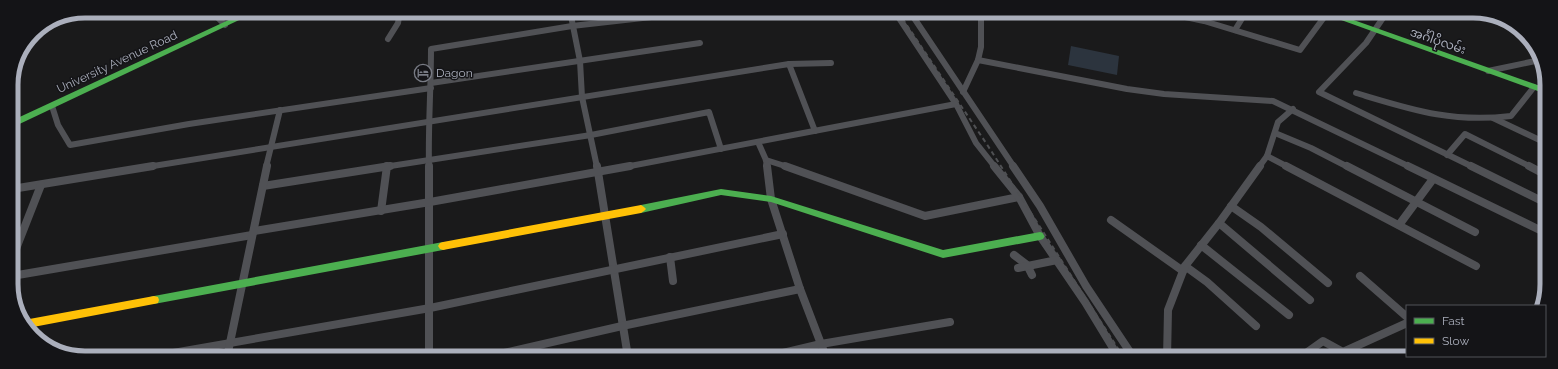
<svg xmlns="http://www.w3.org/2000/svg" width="1558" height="369" font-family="Raleway,'Noto Sans Myanmar',sans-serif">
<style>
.water{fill:#2c343e}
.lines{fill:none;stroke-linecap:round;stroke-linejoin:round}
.street-far1{stroke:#505155;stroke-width:6}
.street{stroke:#505155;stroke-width:8}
.fast{fill:#4caf50;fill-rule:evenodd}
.slow{fill:#ffc107;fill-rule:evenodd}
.rail{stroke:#4f5053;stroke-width:2;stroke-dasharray:4.5 3.5;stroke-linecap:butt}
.labels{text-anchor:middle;stroke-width:3;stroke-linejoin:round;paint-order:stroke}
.street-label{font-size:12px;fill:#abafbc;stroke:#141417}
.poi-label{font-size:12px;fill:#abafbc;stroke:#141417;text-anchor:start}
.rim{fill:none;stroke:#abafbc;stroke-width:5}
</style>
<rect width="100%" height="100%" fill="#1a1a1b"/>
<path class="water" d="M 1071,46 L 1119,56 L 1117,75 L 1068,65 Z"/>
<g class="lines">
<g class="street-far1">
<path d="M 211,11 L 225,25"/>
<path d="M 570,11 L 580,61 L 582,97 L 597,167"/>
<path d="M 895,12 L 956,104 L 976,143 L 995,167"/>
<path d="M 910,12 L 1014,167"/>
<path d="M 1162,12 L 1204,21 L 1300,50 L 1328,12"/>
<path d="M 1387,12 L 1366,43 L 1319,92 L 1473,167"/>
<path d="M 1506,22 L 1532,44"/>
<path d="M 1235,30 L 1246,12"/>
<path d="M 388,39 L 398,23 L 400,11"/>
<path d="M 978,60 L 1127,89 L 1164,94 L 1273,101 L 1410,167"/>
<path d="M 789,64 L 815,131"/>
<path d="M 1488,71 L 1540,60"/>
<path d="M 431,83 L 700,43"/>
<path d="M 963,92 L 978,60 L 981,47 L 981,12"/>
<path d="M 1356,93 C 1413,110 1451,123 1511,116 L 1534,87"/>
<path d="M 52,106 L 58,125 L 70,145 L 189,124 L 431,88"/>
<path d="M 1493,118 L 1546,143"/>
<path d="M 1275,133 L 1311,148 L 1348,167"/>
<path d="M 758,142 L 766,160 L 767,167"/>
<path d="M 1447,155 L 1465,134 L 1531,167"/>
<path d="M 1267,156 L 1288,167"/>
<path d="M 766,160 L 788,167"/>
<path d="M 147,167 L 789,64 L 831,63"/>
<path d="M 266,167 L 280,110"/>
<path d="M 384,167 L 591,135 L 709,112 L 721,149"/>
<path d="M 429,167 C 428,128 431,89 431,49 L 572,26 L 678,14"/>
<path d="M 625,167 L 956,104"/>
<path d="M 1259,167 L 1267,156 L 1278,122 L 1293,109"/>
</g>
<g class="street">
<path d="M 429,166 L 429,357"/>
<path d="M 597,166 L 628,357"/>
<path d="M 767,166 L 771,199 L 800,289 L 826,357"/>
<path d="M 785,166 L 925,216 L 1019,197"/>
<path d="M 994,166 L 1019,197 L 1040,236 L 1085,302 L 1119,358"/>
<path d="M 1013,166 L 1040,206 L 1086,286 L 1134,358"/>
<path d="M 1286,166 L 1476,266"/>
<path d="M 1347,166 L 1475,232"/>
<path d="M 1408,166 L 1546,233"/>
<path d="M 1471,166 L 1546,203"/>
<path d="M 1529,166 L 1546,175"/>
<path d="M 263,186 L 390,166"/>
<path d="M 12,189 L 153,166"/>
<path d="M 1231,206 L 1261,227 L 1328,283"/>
<path d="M 381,211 L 387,166"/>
<path d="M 1111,220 L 1183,271"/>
<path d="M 1219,223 L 1310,300"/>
<path d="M 1399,225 L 1433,179"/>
<path d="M 254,231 L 430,202 L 630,166"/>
<path d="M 1201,245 L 1289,315"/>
<path d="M 1014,255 L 1027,265 L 1032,275"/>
<path d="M 670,257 L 673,281"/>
<path d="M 12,259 L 41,185"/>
<path d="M 1185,266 L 1207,282 L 1256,326"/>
<path d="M 1018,268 L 1057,260"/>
<path d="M 12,276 L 252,235"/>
<path d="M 1360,276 L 1407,317"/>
<path d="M 1343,352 L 1407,323"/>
<path d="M 150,357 L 430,308 L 783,234"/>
<path d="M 227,357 L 267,166"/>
<path d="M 487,357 L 622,326 L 800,289"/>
<path d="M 766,357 L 821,344 L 950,322"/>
<path d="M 1167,358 L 1168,310 L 1185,266 L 1219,223 L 1260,166"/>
<path d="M 1299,358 L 1323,341 L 1343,352 L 1349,358"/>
</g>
<g class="fast">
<path d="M 248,11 L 258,11 L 11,128 L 11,121 Z"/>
<path d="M 1319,12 L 1331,12 L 1546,88 L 1546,94 Z"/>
<path d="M 721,189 L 771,196 L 943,250 L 1040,232 L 1043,233 L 1045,236 L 1043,239 L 1040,240 L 943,258 L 771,202 L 721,195 L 641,213 L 638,211 L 636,209 L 638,207 L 641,205 Z"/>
<path d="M 443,242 L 446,243 L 448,246 L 446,249 L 443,250 L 154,304 L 150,303 L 149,300 L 150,297 L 154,296 Z"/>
</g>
<g class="slow">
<path d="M 641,205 L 644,207 L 646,209 L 644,211 L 641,213 L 443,250 L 440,249 L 438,246 L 440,243 L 443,242 Z"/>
<path d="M 154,296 L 158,297 L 159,300 L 158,303 L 154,304 L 28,328 L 24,320 Z"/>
</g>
<path class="rail" d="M 898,12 L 988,146 L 1124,358"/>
</g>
<defs>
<symbol id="hotel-ring" viewBox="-11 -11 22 22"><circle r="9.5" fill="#141417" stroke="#787b84" stroke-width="1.5"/><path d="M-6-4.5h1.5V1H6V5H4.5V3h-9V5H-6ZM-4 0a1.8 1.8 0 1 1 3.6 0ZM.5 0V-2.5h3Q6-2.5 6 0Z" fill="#787b84"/></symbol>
</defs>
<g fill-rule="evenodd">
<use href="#hotel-ring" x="413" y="63" width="20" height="20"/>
</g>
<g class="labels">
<g class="street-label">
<text transform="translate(1438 41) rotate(19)" y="4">အင်္ဂါပိုလမ်း</text>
<text transform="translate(117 62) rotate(-25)" y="4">University Avenue Road</text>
</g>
<g class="poi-label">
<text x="436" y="77">Dagon</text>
</g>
</g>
<path d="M0 0H1558V369H0ZM85 18H1473A67 67 0 0 1 1540 85V284A67 67 0 0 1 1473 351H85A67 67 0 0 1 18 284V85A67 67 0 0 1 85 18Z" fill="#141417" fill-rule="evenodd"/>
<path class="rim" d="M85 18H1473A67 67 0 0 1 1540 85V284A67 67 0 0 1 1473 351H85A67 67 0 0 1 18 284V85A67 67 0 0 1 85 18Z"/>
<rect x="1406" y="305" width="140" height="52" fill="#141417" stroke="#505259"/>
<rect x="1414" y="318" width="20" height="6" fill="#4caf50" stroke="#505259"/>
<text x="1442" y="325" font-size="12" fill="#abafbc">Fast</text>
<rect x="1414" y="338" width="20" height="6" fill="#ffc107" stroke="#505259"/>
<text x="1442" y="345" font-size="12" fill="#abafbc">Slow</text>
</svg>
